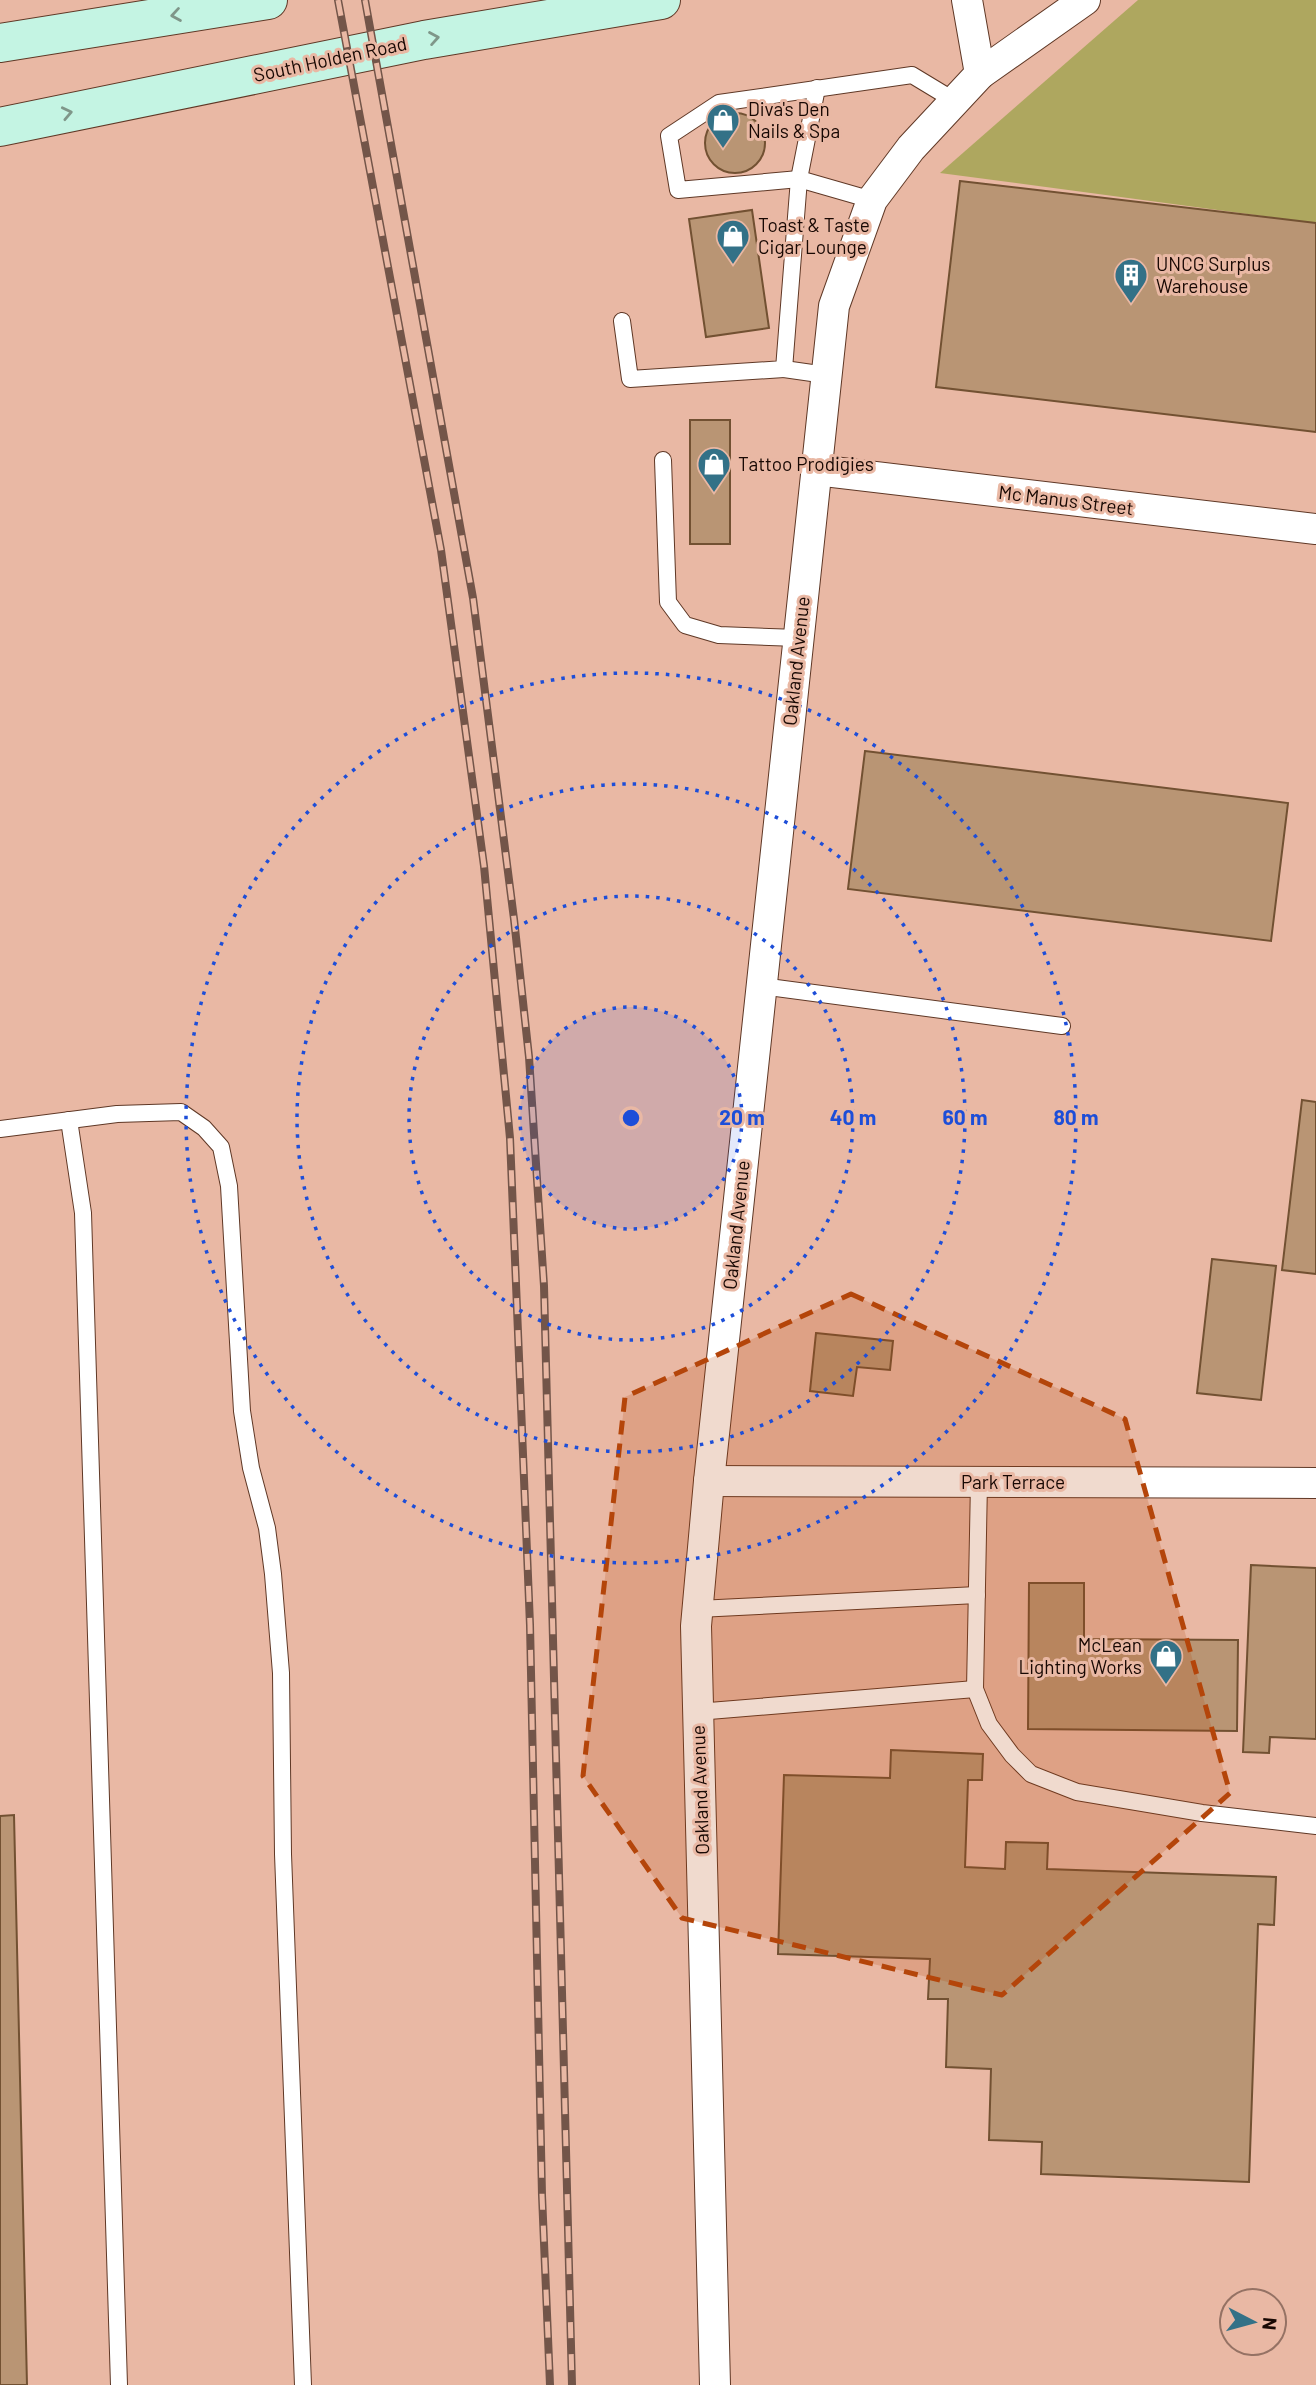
<svg xmlns="http://www.w3.org/2000/svg" width="1316" height="2385" font-family="Barlow,sans-serif">
<style>
.green{fill:#aea75f}
.building{fill:#b99574;stroke:#725132;stroke-width:2}
.lines{fill:none;stroke-linecap:round;stroke-linejoin:round}
.lane-casing{stroke:#5f3826;stroke-width:18}
.street-casing{stroke:#5f3826;stroke-width:32}
.secondary-casing{stroke:#5f3826;stroke-width:40}
.lane{stroke:#fff;stroke-width:16}
.street{stroke:#fff;stroke-width:30}
.secondary{stroke:#c4f4e3;stroke-width:38}
.rail-casing{stroke:#735549;stroke-width:8}
.rail{stroke:#e9b8a4;stroke-width:5;stroke-dasharray:16;stroke-linecap:butt}
.oneway{stroke:#7f9689}
.marked{fill:#b4450a;fill-opacity:0.2;stroke:#b4450a;stroke-width:5;stroke-dasharray:14 9;stroke-linejoin:round}
.ring{fill:none;stroke:#1d4ed8;stroke-width:3.5;stroke-dasharray:3.5 7}
.labels{text-anchor:middle;stroke-width:6;stroke-linejoin:round;paint-order:stroke}
.street-label{font-size:19px;fill:#180803;stroke:#e9b8a4}
.poi-label{font-size:19px;fill:#180803;stroke:#e9b8a4;text-anchor:start}
.centre{fill:#1d4ed8;stroke:#e9b8a4;stroke-width:3.5}
.ring-label{font-size:21px;text-anchor:middle;font-weight:bold;fill:#1d4ed8;stroke:#e9b8a4;stroke-width:6;stroke-linejoin:round;paint-order:stroke}
</style>
<rect width="100%" height="100%" fill="#e9b8a4"/>
<path class="green" d="M 1138,0 L 1316,0 L 1316,223 L 940,173 Z"/>
<g class="building">
<circle cx="735" cy="143" r="30"/>
<path d="M 960,181 L 1316,223 L 1316,432 L 936,387 Z"/>
<path d="M 752,210 L 769,328 L 706,337 L 689,219 Z"/>
<rect x="690" y="420" width="40" height="124"/>
<path d="M 865,751 L 1288,803 L 1271,941 L 848,889 Z"/>
<path d="M 1302,1100 L 1316,1102 L 1316,1274 L 1282,1270 Z"/>
<path d="M 1212,1259 L 1276,1266 L 1261,1400 L 1197,1393 Z"/>
<path d="M 816,1333 L 893,1341 L 890,1370 L 857,1367 L 853,1396 L 810,1391 Z"/>
<path d="M 1251,1565 L 1316,1568 L 1316,1739 L 1270,1737 L 1269,1753 L 1243,1752 Z"/>
<path d="M 1029,1583 L 1084,1583 L 1084,1639 L 1238,1640 L 1237,1731 L 1028,1729 Z"/>
<path d="M 891,1750 L 983,1754 L 982,1780 L 968,1780 L 965,1867 L 1005,1869 L 1006,1842 L 1048,1843 L 1047,1869 L 1276,1877 L 1274,1925 L 1258,1924 L 1249,2182 L 1041,2174 L 1042,2142 L 989,2140 L 991,2069 L 946,2067 L 948,1999 L 928,1999 L 930,1959 L 778,1954 L 784,1775 L 890,1778 Z"/>
<path d="M 14,1815 L 27,2385 L 0,2385 L 0,1816 Z"/>
</g>
<g class="lines">
<defs>
<g id="lane">
<path d="M 872,200 L 799,179 L 678,190 L 669,136 L 719,103 L 912,75 L 955,101"/>
<path d="M 622,321 L 630,379 L 784,369 L 799,179 L 817,88"/>
<path d="M 784,369 L 826,375"/>
<path d="M 663,460 L 668,602 L 685,625 L 719,635 L 798,638"/>
<path d="M 761,986 L 1062,1026"/>
<path d="M 69,1120 L 83,1213 L 119,2385"/>
<path d="M 0,1129 L 117,1114 L 181,1112 L 204,1128 L 221,1147 L 229,1186 L 242,1411 L 251,1468 L 267,1528 L 273,1574 L 281,1673 L 283,1854 L 303,2385"/>
<path d="M 979,1482 L 975,1689 L 989,1724 L 1012,1755 L 1031,1774 L 1077,1792 L 1202,1813 L 1316,1826"/>
<path d="M 698,1609 L 977,1595"/>
<path d="M 697,1712 L 975,1689"/>
</g>
<g id="street">
<path d="M 967,0 L 980,74"/>
<path d="M 816,470 L 1316,529"/>
<path d="M 709,1481 L 1316,1483"/>
<path d="M 715,2385 L 696,1626 L 709,1481 L 834,306 L 872,200 L 911,148 L 980,74 L 1085,0"/>
</g>
<g id="secondary">
<path d="M 0,43 L 268,0"/>
<path d="M 0,127 L 424,40 L 661,0"/>
</g>
</defs>
<use href="#lane" class="lane-casing"/>
<use href="#street" class="street-casing"/>
<use href="#secondary" class="secondary-casing"/>
<use href="#lane" class="lane"/>
<use href="#street" class="street"/>
<use href="#secondary" class="secondary"/>
<defs>
<g id="rail">
<path d="M 338,0 L 441,550 L 484,866 L 510,1138 L 530,1625 L 542,2195 L 550,2385"/>
<path d="M 365,0 L 473,598 L 514,919 L 529,1057 L 544,1286 L 572,2385"/>
</g>
</defs>
<use href="#rail" class="rail-casing"/>
<use href="#rail" class="rail"/>
</g>
<defs><path id="oneway-chevron" d="M-2-3.5L2.5 0L-2 3.5" fill="none" stroke-width="1.6" stroke-linecap="round" stroke-linejoin="round" transform="scale(1.75)"/></defs>
<g class="oneway">
<use href="#oneway-chevron" transform="translate(176 15) rotate(171)"/>
<use href="#oneway-chevron" transform="translate(434 38) rotate(-10)"/>
<use href="#oneway-chevron" transform="translate(67 113) rotate(-12)"/>
</g>
<path class="marked" d="M 851,1294 L 1125,1419 L 1230,1793 L 1002,1995 L 682,1918 L 583,1776 L 625,1397 Z"/>
<circle cx="631" cy="1118" r="111" fill="#1d4ed8" fill-opacity=".12"/>
<g class="ring">
<circle cx="631" cy="1118" r="111"/>
<circle cx="631" cy="1118" r="222"/>
<circle cx="631" cy="1118" r="334"/>
<circle cx="631" cy="1118" r="445"/>
</g>
<defs>
<symbol id="shop-pin" viewBox="-11 -11 22 30"><path d="M0 17L-7.5 6A9.5 9.5 0 1 1 7.5 6Z" fill="#337187" stroke="#e9b8a4"/><path d="M-5-2.5h2.3a2.7 3.5 0 0 1 5.4 0H5L5.5 6h-11ZM-1.5-2.5h3a1.5 2.3 0 0 0-3 0Z" fill="#fff"/></symbol>
<symbol id="building-pin" viewBox="-11 -11 22 30"><path d="M0 17L-7.5 6A9.5 9.5 0 1 1 7.5 6Z" fill="#337187" stroke="#e9b8a4"/><path d="M-4-6H4V6H1V3H-1V6H-4ZM-2.5-4.3h1.7v1.8h-1.7ZM.8-4.3h1.7v1.8H.8ZM-2.5-1h1.7V.8h-1.7ZM.8-1h1.7V.8H.8Z" fill="#fff"/></symbol>
</defs>
<g fill-rule="evenodd">
<use href="#shop-pin" x="704" y="101" width="38" height="52"/>
<use href="#shop-pin" x="714" y="217" width="38" height="52"/>
<use href="#building-pin" x="1112" y="256" width="38" height="52"/>
<use href="#shop-pin" x="695" y="445" width="38" height="52"/>
<use href="#shop-pin" x="1147" y="1637" width="38" height="52"/>
</g>
<g class="labels">
<g class="street-label">
<text transform="translate(330 59) rotate(-12)" y="7">South Holden Road</text>
<text transform="translate(1066 500) rotate(7)" y="7">Mc Manus Street</text>
<text transform="translate(796 661) rotate(-84)" y="7">Oakland Avenue</text>
<text transform="translate(736 1225) rotate(-84)" y="7">Oakland Avenue</text>
<text x="1013" y="1489">Park Terrace</text>
<text transform="translate(700 1790) rotate(-92)" y="7">Oakland Avenue</text>
</g>
<g class="poi-label">
<text x="748" y="116">Diva's Den<tspan x="748" dy="22">Nails &amp; Spa</tspan></text>
<text x="758" y="232">Toast &amp; Taste<tspan x="758" dy="22">Cigar Lounge</tspan></text>
<text x="1156" y="271">UNCG Surplus<tspan x="1156" dy="22">Warehouse</tspan></text>
<text x="738" y="471">Tattoo Prodigies</text>
<text x="1142" y="1652" text-anchor="end">McLean<tspan x="1142" dy="22">Lighting Works</tspan></text>
</g>
</g>
<circle cx="631" cy="1118" r="10" class="centre"/>
<g class="ring-label">
<text x="742" y="1125">20 m</text>
<text x="853" y="1125">40 m</text>
<text x="965" y="1125">60 m</text>
<text x="1076" y="1125">80 m</text>
</g>
<g transform="translate(1253 2322) rotate(96)"><circle r="33" fill="#e9b8a4" stroke="#957264" stroke-width="2"/>
<path d="M0-5L12 26L0 18L-12 26Z" fill="#337187"/>
<text y="-10" font-size="19" font-weight="bold" text-anchor="middle" fill="#180803">N</text>
</g>
</svg>
